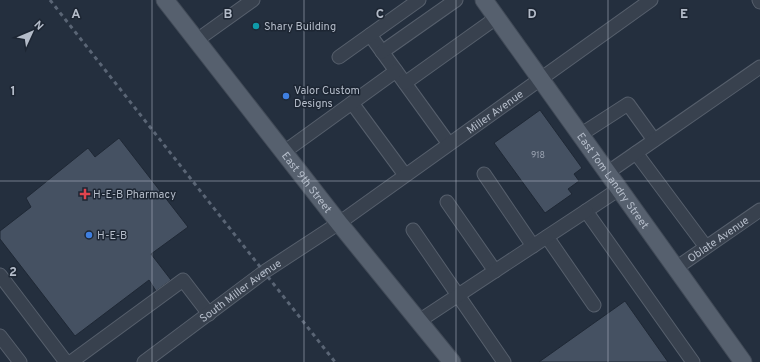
<svg xmlns="http://www.w3.org/2000/svg" width="760" height="362" font-family="Overpass,sans-serif">
<style>
.building{fill:#455162;stroke:#1f2835}
.lines{fill:none;stroke-linecap:round;stroke-linejoin:round}
.minor-casing{stroke:#565f6c;stroke-width:15}
.major-casing{stroke:#414a57;stroke-width:19}
.minor{stroke:#38414e;stroke-width:13}
.major{stroke:#56606e;stroke-width:17}
.rail{stroke:#5a6575;stroke-width:3;stroke-dasharray:4 4;stroke-linecap:butt}
.grid{fill:none;stroke:#b4bcc9;stroke-width:1;stroke-opacity:0.55}
.culture-dot{fill:#0f9aa8;stroke:#1d2633;stroke-width:1.5}
.shop-dot{fill:#3f7fe0;stroke:#1d2633;stroke-width:1.5}
.health-dot{fill:#e0444e;stroke:#1d2633;stroke-width:1.5}
.labels{text-anchor:middle;stroke-width:3;stroke-linejoin:round;paint-order:stroke}
.number-label{font-size:9px;fill:#98a1af}
.poi-label{font-size:11px;fill:#b4bcc9;stroke:#1d2633;text-anchor:start}
.street-label{font-size:11px;fill:#b4bcc9;stroke:#1d2633}
.grid-label{font-size:13px;text-anchor:middle;font-weight:bold;fill:#b4bcc9;stroke:#1d2633;stroke-width:3;stroke-linejoin:round;paint-order:stroke}
</style>
<rect width="100%" height="100%" fill="#242f3e"/>
<g class="building">
<path d="M 540,110 L 582,168 L 574,174 L 579,181 L 568,189 L 572,194 L 545,213 L 494,143 Z"/>
<path d="M 119,138 L 188,227 L 151,254 L 171,280 L 156,291 L 149,280 L 75,336 L 0,239 L 0,231 L 31,207 L 26,198 L 88,148 L 95,157 Z"/>
<path d="M 625,301 L 668,362 L 539,362 Z"/>
</g>
<g class="lines">
<defs>
<g id="minor">
<path d="M 759,0 L 760,2"/>
<path d="M 370,35 L 449,144"/>
<path d="M 197,40 L 253,0"/>
<path d="M 382,52 L 456,0"/>
<path d="M 339,57 L 419,0"/>
<path d="M 405,83 L 496,18"/>
<path d="M 352,103 L 405,175"/>
<path d="M 580,135 L 628,104 L 654,140"/>
<path d="M 284,152 L 396,71"/>
<path d="M 636,153 L 706,247"/>
<path d="M 607,173 L 760,67"/>
<path d="M 484,174 L 533,246"/>
<path d="M 619,189 L 586,211 L 693,362"/>
<path d="M 447,202 L 495,271"/>
<path d="M 413,230 L 504,362"/>
<path d="M 547,237 L 594,305"/>
<path id="s1" d="M 676,268 L 760,210"/>
<path d="M 0,275 L 66,362"/>
<path d="M 419,321 L 586,211"/>
<path d="M 0,336 L 20,362"/>
<path d="M 71,362 L 183,280 L 209,314"/>
<path id="s2" d="M 144,362 L 264,272 L 339,223 L 651,0"/>
</g>
<g id="major">
<path id="s3" d="M 165,0 L 339,223 L 452,362"/>
<path id="s4" d="M 484,0 L 743,362"/>
</g>
</defs>
<use href="#minor" class="minor-casing"/>
<use href="#major" class="major-casing"/>
<use href="#minor" class="minor"/>
<use href="#major" class="major"/>
<path class="rail" d="M 50,0 L 335,362"/>
</g>
<path class="grid" d="M 152,0 L 152,362M 304,0 L 304,362M 456,0 L 456,362M 608,0 L 608,362M 0,181 L 760,181"/>
<circle class="culture-dot" cx="256" cy="26" r="4"/>
<g class="shop-dot">
<circle cx="286" cy="96" r="4"/>
<circle cx="89" cy="235" r="4"/>
</g>
<path class="health-dot" d="M83 188h4v4h4v4h-4v4h-4v-4h-4v-4h4z"/>
<g class="labels">
<g class="number-label">
<text x="538" y="158">918</text>
</g>
<g class="poi-label">
<text x="264" y="30">Shary Building</text>
<text x="294" y="94">Valor Custom<tspan x="294" dy="13">Designs</tspan></text>
<text x="93" y="198">H-E-B Pharmacy</text>
<text x="97" y="239">H-E-B</text>
</g>
<g class="street-label">
<text dy="4" stroke="none"><textPath href="#s2" startOffset="431">Miller Avenue</textPath></text>
<text dy="4" stroke="none"><textPath href="#s4" startOffset="222">East Tom Landry Street</textPath></text>
<text dy="4" stroke="none"><textPath href="#s3" startOffset="231">East 9th Street</textPath></text>
<text dy="4" stroke="none"><textPath href="#s1" startOffset="51">Oblate Avenue</textPath></text>
<text dy="4" stroke="none"><textPath href="#s2" startOffset="120">South Miller Avenue</textPath></text>
</g>
</g>
<g class="grid-label">
<text x="76" y="18">A</text>
<text x="228" y="18">B</text>
<text x="380" y="18">C</text>
<text x="532" y="18">D</text>
<text x="684" y="18">E</text>
<text x="13" y="95">1</text>
<text x="13" y="276">2</text>
</g>
<g transform="translate(32 32) rotate(46)" stroke="#1d2633" stroke-width="3" paint-order="stroke">
<path d="M0-3L7 15L0 10L-7 15Z" fill="#b4bcc9"/>
<text y="-6" font-size="11" font-weight="bold" text-anchor="middle" fill="#b4bcc9">N</text>
</g>
</svg>
